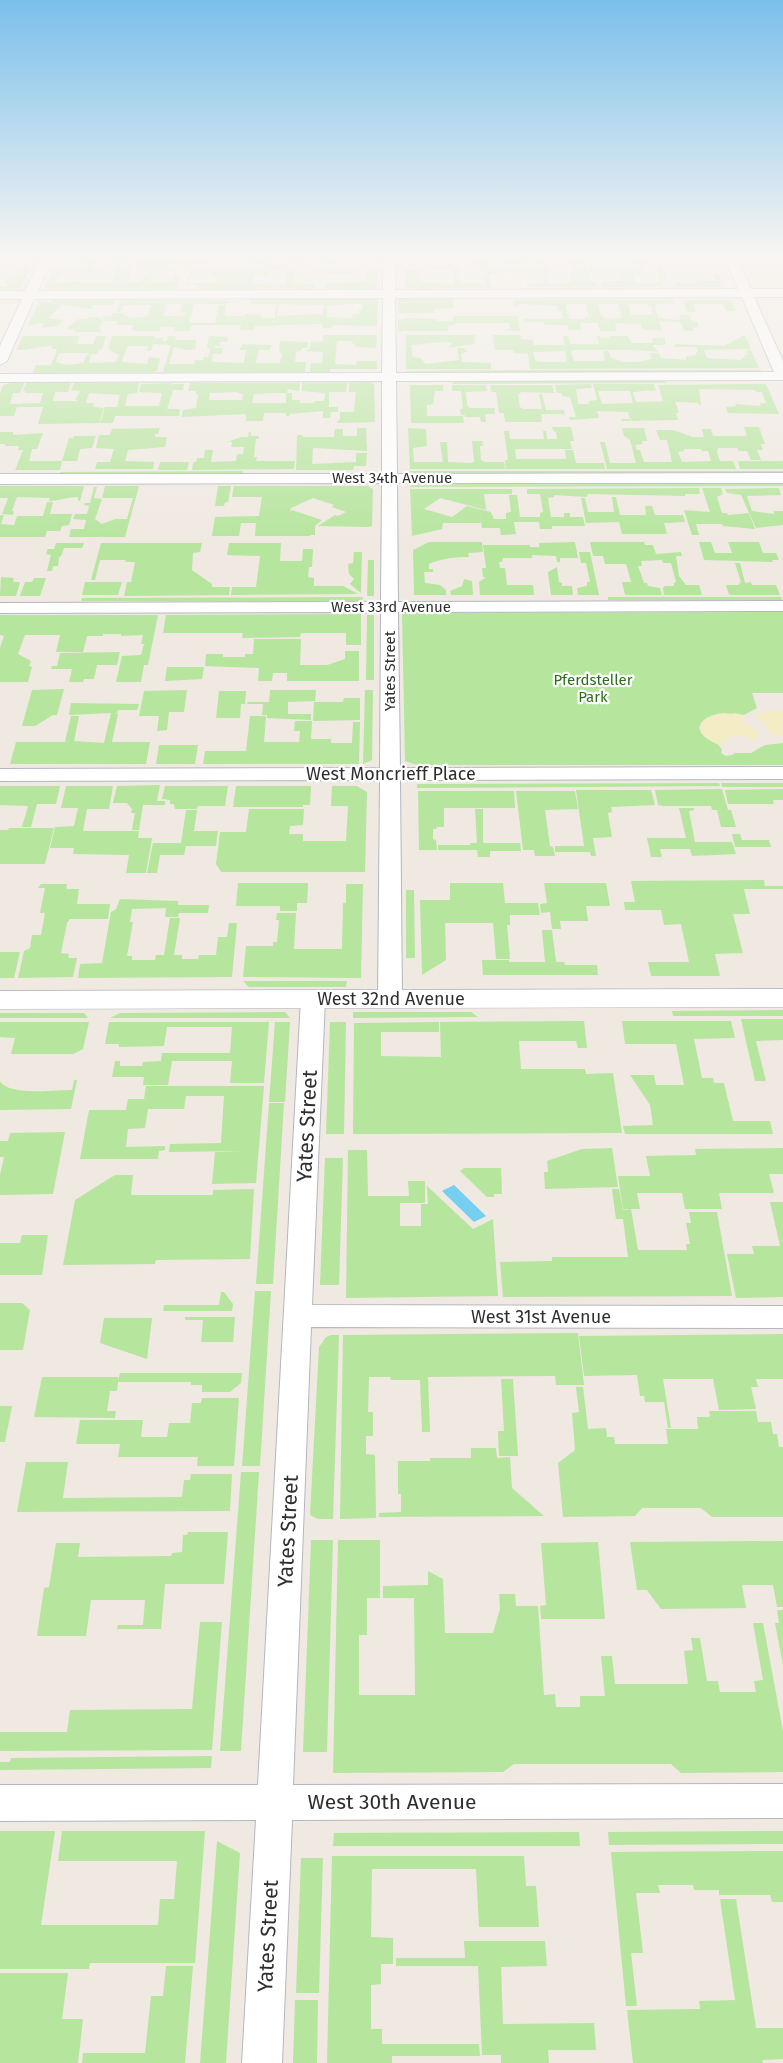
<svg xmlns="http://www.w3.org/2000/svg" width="783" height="2063" font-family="'Fira Sans',sans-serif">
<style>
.green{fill:#b6e59e;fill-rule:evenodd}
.sand{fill:#f3ecc5}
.water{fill:#75cff0}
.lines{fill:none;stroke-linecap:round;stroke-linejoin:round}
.minor-casing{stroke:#b4b7c1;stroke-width:2}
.tertiary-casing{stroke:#b4b7c1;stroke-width:1}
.minor{fill:#fff;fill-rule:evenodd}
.tertiary{fill:#fff;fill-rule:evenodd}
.labels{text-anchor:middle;stroke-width:4.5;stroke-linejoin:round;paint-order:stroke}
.far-street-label{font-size:15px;fill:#2e2e2e;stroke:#fff}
.far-park-label{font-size:15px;fill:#2c6e1b;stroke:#fff}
.street-label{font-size:18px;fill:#2e2e2e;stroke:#fff}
.near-street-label{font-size:21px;fill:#2e2e2e;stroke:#fff}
</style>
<rect width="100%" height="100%" fill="#efe9e1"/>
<g class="green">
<rect x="404" y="254" width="101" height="2"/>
<path d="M 471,259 L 487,259 L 488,266 L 505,266 L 505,259 L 522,259 L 523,266 L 536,266 L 535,260 L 544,260 L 545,265 L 551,265 L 552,269 L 549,269 L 549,273 L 547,274 L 549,282 L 551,284 L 571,282 L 569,273 L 573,273 L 570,259 L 583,259 L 586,272 L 590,272 L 589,266 L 619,266 L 621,273 L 620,268 L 634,268 L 631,259 L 643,259 L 647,266 L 640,268 L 642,275 L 633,275 L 635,282 L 651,284 L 651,282 L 659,282 L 656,273 L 660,272 L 658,266 L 662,266 L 667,282 L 662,283 L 664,287 L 602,287 L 600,282 L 621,281 L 619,273 L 590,273 L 591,282 L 595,282 L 596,287 L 527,287 L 526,282 L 528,284 L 544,282 L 543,272 L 525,271 L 523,274 L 515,274 L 515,272 L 498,272 L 498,274 L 489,274 L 491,288 L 485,288 L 483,276 L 487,276 L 486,269 L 476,268 L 476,261 Z"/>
<path d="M 70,260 L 95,260 L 92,269 L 101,269 L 100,273 L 65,271 L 64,274 L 60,274 L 57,283 L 81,281 L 80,283 L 111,283 L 118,261 L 122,261 L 121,265 L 135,265 L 134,268 L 130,268 L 129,282 L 140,282 L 149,269 L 136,268 L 138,260 L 204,260 L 203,264 L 196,264 L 195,268 L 249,267 L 250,263 L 266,262 L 266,264 L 285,266 L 285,270 L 270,270 L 268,275 L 254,275 L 253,284 L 285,285 L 286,266 L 291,266 L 292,263 L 300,263 L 300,267 L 296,268 L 294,283 L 314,284 L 314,288 L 295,290 L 295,288 L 199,290 L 197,289 L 198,285 L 186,285 L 192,267 L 177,267 L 176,272 L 157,271 L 153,273 L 151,282 L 173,282 L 175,274 L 180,274 L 177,290 L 44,289 L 54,265 L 88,266 L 90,261 ZM 213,272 L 212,276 L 217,276 L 216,283 L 189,283 L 192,273 Z"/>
<path d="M 326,260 L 332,260 L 332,267 L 363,267 L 356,273 L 327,274 L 323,272 L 314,271 L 314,267 L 325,267 Z"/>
<path d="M 17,266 L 31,266 L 21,288 L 14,291 L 0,291 L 0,286 L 7,286 L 7,284 L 5,284 L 8,276 L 16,276 L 19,270 L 15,270 Z"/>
<path d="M 428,266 L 458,266 L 460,283 L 482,282 L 483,288 L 405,288 L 405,269 L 420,269 L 421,282 L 454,284 L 453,268 L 428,269 Z"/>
<path d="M 378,267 L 376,289 L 325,291 L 326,283 L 366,281 L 367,275 L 365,273 Z"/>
<path d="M 713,274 L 719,274 L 725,287 L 676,287 L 675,283 L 696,283 L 696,280 L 716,281 Z"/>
<path d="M 516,297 L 670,297 L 673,299 L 514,299 Z"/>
<path d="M 404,298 L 453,298 L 454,308 L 434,309 L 434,313 L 398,313 L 398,299 Z"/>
<path d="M 53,299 L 112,299 L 115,302 L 112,305 L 92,305 L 91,309 L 62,305 L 48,318 L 63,320 L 58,326 L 42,328 L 41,327 L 45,324 L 40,323 L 28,326 L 39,301 L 52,302 Z"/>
<path d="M 121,299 L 245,301 L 230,302 L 228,304 L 194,304 L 189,323 L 215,323 L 219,305 L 226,305 L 224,314 L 226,316 L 245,316 L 246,314 L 261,315 L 261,318 L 274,318 L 273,326 L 255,326 L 254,330 L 240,330 L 241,325 L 191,325 L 190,331 L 174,331 L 174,327 L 161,327 L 160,331 L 132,331 L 133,325 L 117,325 L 118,321 L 105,321 L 101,317 L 112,316 L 113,313 L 125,313 L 124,315 L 131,318 L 148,316 L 151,305 L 123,305 L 120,312 L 117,312 ZM 166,304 L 182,304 L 180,312 L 186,313 L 185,316 L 163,316 Z"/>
<path d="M 250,299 L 378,299 L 377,326 L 332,325 L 332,328 L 322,328 L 322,324 L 274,325 L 276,305 L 279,305 L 277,316 L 323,314 L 324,305 L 249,304 ZM 344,304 L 362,304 L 362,310 L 358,310 L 360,314 L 353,314 L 352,318 L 327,317 L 327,306 L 344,305 Z"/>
<path d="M 513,300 L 673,300 L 674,303 L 657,304 L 655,306 L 658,318 L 678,320 L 681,319 L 679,315 L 689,315 L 691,320 L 697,322 L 699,327 L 693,328 L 693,331 L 684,331 L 681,322 L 659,321 L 662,331 L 642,329 L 641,324 L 615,323 L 617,331 L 600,331 L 598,323 L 580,323 L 581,330 L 569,330 L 567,325 L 545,325 L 544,322 L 524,322 L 524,319 L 563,319 L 562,311 L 558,311 L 557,306 L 521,304 L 514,307 ZM 567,304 L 586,304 L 589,317 L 585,317 L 585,319 L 569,319 L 566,306 ZM 618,304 L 622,318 L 607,319 L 601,316 L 598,304 ZM 645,304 L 651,306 L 653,315 L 631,315 L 628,304 Z"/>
<path d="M 683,300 L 731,300 L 736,311 L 726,311 L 723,304 L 693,304 L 696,312 L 687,312 Z"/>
<path d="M 453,316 L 518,316 L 520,331 L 504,330 L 510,329 L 509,323 L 455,323 L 455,325 L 448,325 L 448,331 L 398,331 L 398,320 L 408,318 L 436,319 L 436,321 L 453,321 Z"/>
<path d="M 88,317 L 99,317 L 102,321 L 99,328 L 102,332 L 64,332 L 74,332 L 74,330 L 67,328 L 78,319 L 87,319 Z"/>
<path d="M 323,335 L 377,335 L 376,348 L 357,347 L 351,341 L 337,341 L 335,364 L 356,365 L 357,361 L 377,361 L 377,369 L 330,369 L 330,372 L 310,372 L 311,363 L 322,363 L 323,352 L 304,351 L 310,349 L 311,342 L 323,341 Z"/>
<path d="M 406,335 L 475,335 L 474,344 L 448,348 L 453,343 C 439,340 425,345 411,345 L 413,357 L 421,358 L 424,363 L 428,364 L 459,360 L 457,348 L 464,348 L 468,352 L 461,353 L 462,362 L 491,363 L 491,369 L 406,369 Z"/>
<path d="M 493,335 L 520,335 L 521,339 L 533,340 L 534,345 L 564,345 L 565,351 L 533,352 L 535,360 L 538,362 L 567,362 L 563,336 L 568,336 L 570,344 L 599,344 L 597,336 L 600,336 L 601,338 L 610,338 L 609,336 L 628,336 L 631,343 L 653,343 L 652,338 L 665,338 L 665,345 L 653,345 L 658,352 L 635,350 L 572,350 L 571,352 L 574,361 L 605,361 L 603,351 L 609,351 L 611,358 L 623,362 L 639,362 L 652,359 L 650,353 L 659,353 L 661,358 L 686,360 L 686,357 L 695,355 L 698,350 L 695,347 L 675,347 L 674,344 L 724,346 L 745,335 L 751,349 L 704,350 L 707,358 L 742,360 L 741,358 L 745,358 L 744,355 L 748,355 L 746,350 L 751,350 L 759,368 L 530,369 L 528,354 L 514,353 L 513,350 L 495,350 Z"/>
<path d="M 23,336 L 79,336 L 77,344 L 93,344 L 96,336 L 106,336 L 102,349 L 99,350 L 97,354 L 91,354 L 89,363 L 116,362 L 119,355 L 108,349 L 112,336 L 155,336 L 155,338 L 163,338 L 163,341 L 167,341 L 168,336 L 176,336 L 175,340 L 196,340 L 195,349 L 188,350 L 174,347 L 169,364 L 194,364 L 195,360 L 203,360 L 204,357 L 208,357 L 210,349 L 207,348 L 209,336 L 228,337 L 227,342 L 220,342 L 220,346 L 214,346 L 214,348 L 223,348 L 222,354 L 213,354 L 212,362 L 244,363 L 246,350 L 239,350 L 243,344 L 272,345 L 269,350 L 259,350 L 256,363 L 280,363 L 282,353 L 279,353 L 280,341 L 308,342 L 307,348 L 302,348 L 301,351 L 296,352 L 295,362 L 306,362 L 305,372 L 163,372 L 171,345 L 153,344 L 151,351 L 147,351 L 148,346 L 128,346 L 121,362 L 147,364 L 149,357 L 160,358 L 157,371 L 153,372 L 33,373 L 36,365 L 51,365 L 57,349 L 52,349 L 52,346 C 38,346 31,350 17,350 ZM 59,353 L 88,353 L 83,363 L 66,365 L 56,362 Z"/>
<path d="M 552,370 L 761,370 L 762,372 L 553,372 Z"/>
<path d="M 552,370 L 552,372 L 407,373 L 407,371 Z"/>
<path d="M 454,381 L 665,381 L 666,383 L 452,384 Z"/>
<path d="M 367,382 L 374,384 L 375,422 L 337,423 L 340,418 L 340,412 L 354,412 L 356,392 L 349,392 L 349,383 Z"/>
<path d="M 11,383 L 24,383 L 20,393 L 13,393 L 10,404 L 40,403 L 43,393 L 25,393 L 26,391 L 23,391 L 26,383 L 71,383 L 68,392 L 55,392 L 53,401 L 78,401 L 75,399 L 81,391 L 71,390 L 74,383 L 139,383 L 137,393 L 128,394 L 125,406 L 159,406 L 162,393 L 139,392 L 141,384 L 172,383 L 172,386 L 173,384 L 184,384 L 183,390 L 173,390 L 167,409 L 180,409 L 179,416 L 115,416 L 113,423 L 100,423 L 105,407 L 117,407 L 120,395 L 89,393 L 86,403 L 94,403 L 93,407 L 104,408 L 99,423 L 38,424 L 43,407 L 17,407 L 14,416 L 0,416 L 0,394 L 3,385 Z"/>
<path d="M 190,383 L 300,383 L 299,391 L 288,389 L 287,393 L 292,393 L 292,400 L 300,400 L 300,403 L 314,403 L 315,401 L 324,401 L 325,393 L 302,391 L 302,383 L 347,383 L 346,392 L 329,392 L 329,407 L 338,407 L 338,412 L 331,412 L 330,418 L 323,418 L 323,411 L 290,414 L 289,416 L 286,416 L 286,413 L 264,413 L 263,421 L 246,421 L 246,414 L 182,417 L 183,410 L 196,408 L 198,394 L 196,394 L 196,391 L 188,391 ZM 236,392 L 243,394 L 242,400 L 209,400 L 210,393 ZM 272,393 L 286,393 L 286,403 L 252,403 L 254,394 Z"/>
<path d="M 591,384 L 592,388 L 576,389 L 578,404 L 589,404 L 589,401 L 597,400 L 593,384 L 654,384 L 656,390 L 633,392 L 636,402 L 675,401 L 679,413 L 676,413 L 678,420 L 622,421 L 621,419 L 630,419 L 628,412 L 597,411 L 599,418 L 569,420 L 569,417 L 576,417 L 570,397 L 562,396 L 561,393 L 557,393 L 555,385 ZM 598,391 L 630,391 L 633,403 L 602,404 Z"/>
<path d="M 766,384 L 779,414 L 728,413 L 726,407 L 736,406 L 735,404 L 761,406 L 760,403 L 766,403 L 762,392 L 756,392 L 755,390 L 699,389 L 701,405 L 699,405 L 698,403 L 663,401 L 658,385 Z"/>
<path d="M 410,385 L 443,385 L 443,391 L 435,391 L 433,404 L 427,405 L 427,416 L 463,416 L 464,423 L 411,423 Z"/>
<path d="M 452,385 L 486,385 L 487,391 L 466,392 L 467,405 L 470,408 L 494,408 L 495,414 L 485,414 L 486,422 L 481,422 L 480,417 L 465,417 L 465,415 L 461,415 L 460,409 L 463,409 L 461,391 L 452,391 Z"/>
<path d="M 490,385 L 552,385 L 554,393 L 520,392 L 521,394 L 518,394 L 520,407 L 523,409 L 542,409 L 539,394 L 542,394 L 546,410 L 564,410 L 565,415 L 561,414 L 541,414 L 542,422 L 505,422 L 504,413 L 499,413 L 496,392 L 491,392 Z"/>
<path d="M 552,427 L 571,427 L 574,441 L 570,441 L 572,449 L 515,449 L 516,459 L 566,459 L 565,450 L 573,450 L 576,463 L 604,463 L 605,469 L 506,469 L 505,460 L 508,460 L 504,431 L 509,431 L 510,439 L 544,439 L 543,431 L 546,431 L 547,439 L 557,439 L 556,432 L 553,431 Z"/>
<path d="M 744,427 L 759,427 L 765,444 L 761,444 L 763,450 L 757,450 L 761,460 L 751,460 L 747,451 L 739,451 L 737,448 L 718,448 L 717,452 L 720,461 L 733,461 L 736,469 L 607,469 L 600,442 L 605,442 L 610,463 L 636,463 L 630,440 L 624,436 L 622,428 L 644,428 L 647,441 L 642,441 L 643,444 L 635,445 L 637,450 L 640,450 L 644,462 L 672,462 L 667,440 L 660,440 L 656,430 L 673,430 L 693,437 L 704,437 L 702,429 L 711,429 L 713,436 L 747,436 ZM 684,449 L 701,449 L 702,451 L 708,451 L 711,461 L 682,462 L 678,452 L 684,451 Z"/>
<path d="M 160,428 L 158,434 L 155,434 L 155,437 L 167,437 L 165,447 L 128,450 L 125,461 L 154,462 L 153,469 L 95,469 L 97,462 L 110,462 L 114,449 L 96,448 L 99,435 L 110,435 L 112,429 Z"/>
<path d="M 357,428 L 366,428 L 367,451 L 313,448 L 312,464 L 356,462 L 356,453 L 367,453 L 366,466 L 354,466 L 353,470 L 296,470 L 297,435 L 303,435 L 303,437 L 334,437 L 335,429 L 343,429 L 343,436 L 357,436 Z"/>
<path d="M 408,428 L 426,429 L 427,446 L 413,448 L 414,462 L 443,462 L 440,442 L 447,442 L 448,462 L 471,463 L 474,462 L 472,441 L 482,441 L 483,446 L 480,446 L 481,460 L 485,462 L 504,462 L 505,469 L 410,469 Z"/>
<path d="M 0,432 L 13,432 L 13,435 L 43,433 L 37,449 L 32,449 L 29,461 L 62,461 L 60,470 L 15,470 L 23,450 L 18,450 L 19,446 L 5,446 L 5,444 L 0,444 Z"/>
<path d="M 249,432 L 251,432 L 251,436 L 259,436 L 259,439 L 256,439 L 254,457 L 257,457 L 256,461 L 295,461 L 294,469 L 192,470 L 193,462 L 196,462 L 197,458 L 204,458 L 205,450 L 213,450 L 211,462 L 236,461 L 237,454 L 243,454 L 244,447 L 231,447 L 232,442 L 227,442 L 241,437 L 248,437 Z"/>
<path d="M 74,436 L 96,436 L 92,448 L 80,449 L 77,461 L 62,461 L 69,438 L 73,438 Z"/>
<path d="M 738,461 L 783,461 L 783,469 L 740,469 Z"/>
<path d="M 160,462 L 189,462 L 187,470 L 158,470 Z"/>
<path d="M 243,471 L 243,474 L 60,474 L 60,472 Z"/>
<path d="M 409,471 L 783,471 L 783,473 L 409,474 Z"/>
<path d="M 410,484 L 783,484 L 783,486 L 410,487 Z"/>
<path d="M 0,486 L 84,486 L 80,501 L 78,501 L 78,497 C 67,497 59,501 49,501 L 50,498 L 17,497 L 12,511 L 14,511 L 13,515 L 2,514 L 8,498 L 0,498 Z"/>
<path d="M 105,486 L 139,486 L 125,537 L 69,537 L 71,529 L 84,529 L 86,520 L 73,519 L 75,514 L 87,514 L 89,506 L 84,505 L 85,503 L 90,503 L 94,487 L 97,487 L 94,498 L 102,499 L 95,519 L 102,524 L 115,519 L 127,519 L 133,498 L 102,498 Z"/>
<path d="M 218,486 L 231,486 L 228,502 L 225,502 L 224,506 L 215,506 Z"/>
<path d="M 234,486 L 368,486 L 373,489 L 372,526 L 368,527 L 318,526 L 335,515 L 338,516 L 346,512 L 332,507 L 334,505 L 313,498 L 291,508 L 290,512 L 292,510 L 322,520 L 315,526 L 315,535 L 310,535 L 310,536 L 255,536 L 256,523 L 241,523 L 239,536 L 212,536 L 215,517 L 259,516 L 262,497 L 232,497 Z"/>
<path d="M 699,488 L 700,494 L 685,494 L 685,496 L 588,494 L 586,497 L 554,495 L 554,497 L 548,498 L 551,517 L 564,517 L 564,513 L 570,513 L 570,517 L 583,517 L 585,526 L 552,526 L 552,529 L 540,529 L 539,522 L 514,522 L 516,534 L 501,535 L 500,528 L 482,528 L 480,514 L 481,523 L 443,523 L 442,529 L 412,536 L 410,489 L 512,489 L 512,494 L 484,494 L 486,510 L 440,498 L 424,509 L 452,517 L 467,506 L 491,512 L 494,519 L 506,519 L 506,513 L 511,512 L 509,495 L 517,495 L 520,517 L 540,517 L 540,513 L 543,512 L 540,494 L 527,494 L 527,489 Z"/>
<path d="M 702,488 L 721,488 L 723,494 L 717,497 L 722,513 L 727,513 L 728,515 L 749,513 L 755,529 L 723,526 L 722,524 L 696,524 L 699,535 L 692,535 L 684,510 L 710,512 Z"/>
<path d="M 779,488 L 781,495 L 747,496 L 752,511 L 774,514 L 774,511 L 783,511 L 783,525 L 756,528 L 741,495 L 727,493 L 725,489 Z"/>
<path d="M 612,497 L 616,497 L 620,515 L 646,515 L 645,506 L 652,506 L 655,515 L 683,515 L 685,522 L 664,523 L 667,534 L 622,534 L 619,522 L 586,523 L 581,498 L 585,498 L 588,512 L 614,512 Z"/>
<path d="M 47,502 L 53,502 L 50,514 L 72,514 L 69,525 L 62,526 L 60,531 L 47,531 L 45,537 L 0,537 L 0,515 L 4,515 L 1,524 L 14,525 L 17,516 L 43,516 Z"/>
<path d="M 429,542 L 482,542 L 483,552 L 468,553 L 469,557 C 456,557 442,558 429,564 L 429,569 L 433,569 L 433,572 L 424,572 L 425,583 L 440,585 L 446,590 L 446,595 L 414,595 L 413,550 Z"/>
<path d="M 575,542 L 578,558 L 560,558 L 560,562 L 557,562 L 556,556 L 532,555 L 532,558 L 503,558 L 502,562 L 499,562 L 500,568 L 505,568 L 507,585 L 533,585 L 534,595 L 480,595 L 479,582 L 486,577 L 483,577 L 482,568 L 486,568 L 483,545 L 529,545 L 530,547 L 539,547 L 539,543 Z"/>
<path d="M 590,542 L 644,542 L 645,545 L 653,545 L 656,554 L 681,552 L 682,556 L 676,556 L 679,576 L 686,585 L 699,585 L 702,595 L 664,595 L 663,588 L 665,586 L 674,586 L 674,583 L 676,582 L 671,563 L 663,563 L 662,560 L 641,561 L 642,566 L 638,566 L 644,583 L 647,583 L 648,586 L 660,588 L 662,595 L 625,595 L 622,582 L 631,582 L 626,564 L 605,564 L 603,556 L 593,556 Z"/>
<path d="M 699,542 L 711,542 L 715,553 L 732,553 L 728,542 L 759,542 L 763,553 L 776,553 L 779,560 L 772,560 L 773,562 L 704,560 Z"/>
<path d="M 56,543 L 84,543 L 82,548 L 64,548 L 61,556 L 59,557 L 58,566 L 53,566 L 52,571 L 47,571 L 51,555 L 46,554 L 48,549 L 54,549 Z"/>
<path d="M 101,543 L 202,543 L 200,552 L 193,553 L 192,570 L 212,584 L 212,587 L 230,587 L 229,595 L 124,596 L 127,582 L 131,582 L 135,562 L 125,562 L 126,560 L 100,560 L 95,580 L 91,580 Z"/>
<path d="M 229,543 L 281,543 L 280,561 L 302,561 L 303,549 L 313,549 L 312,567 L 309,567 L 308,577 L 314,578 L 314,586 L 343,586 L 358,594 L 231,595 L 232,587 L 256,587 L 260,556 L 227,555 Z"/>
<path d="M 354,552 L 362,552 L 361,593 L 350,584 L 354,579 L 349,574 L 348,564 L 353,563 Z"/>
<path d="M 579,552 L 590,552 L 599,595 L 578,595 L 577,588 L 587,586 L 587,582 L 590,582 L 586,563 L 581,563 Z"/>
<path d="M 368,560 L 374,560 L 374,596 L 367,596 Z"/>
<path d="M 735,563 L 740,563 L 745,583 L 751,582 L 752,585 L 776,585 L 780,595 L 729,595 L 726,585 L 738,585 L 741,582 Z"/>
<path d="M 557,567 L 559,582 L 562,583 L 562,586 L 572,586 L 573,595 L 551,595 L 548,572 Z"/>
<path d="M 1,577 L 14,578 L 13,582 L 20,582 L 16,596 L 0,596 Z"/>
<path d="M 34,578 L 46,578 L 40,596 L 20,596 L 25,582 L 32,582 Z"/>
<path d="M 464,579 L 472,581 L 473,595 L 451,595 L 450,591 L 462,586 Z"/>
<path d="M 85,582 L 122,582 L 118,595 L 82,595 Z"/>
<path d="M 363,597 L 362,601 L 81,601 L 82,598 Z"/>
<path d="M 608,597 L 781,597 L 782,600 L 608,600 Z"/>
<path d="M 783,612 L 783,693 L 752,693 L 757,708 L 744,715 L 734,713 L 699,727 C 702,738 709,737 717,744 C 719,745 720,748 722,749 L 721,753 L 726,756 L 732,755 L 735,753 L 751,753 L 765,745 L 783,743 L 783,765 L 417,765 L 405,761 L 402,613 Z"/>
<path d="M 361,614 L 361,645 L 346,645 L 346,633 L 301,633 L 300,637 L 242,638 L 243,633 L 163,633 L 166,615 Z"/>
<path d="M 0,615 L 158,615 L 148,665 L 144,665 L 141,682 L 116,682 L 122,656 L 141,655 L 144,644 L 141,644 L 143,635 L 121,636 L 121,634 L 103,634 L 103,636 L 87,636 L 83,652 L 56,652 L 60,635 L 25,635 L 18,654 L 31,661 L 29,666 L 32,667 L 28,682 L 0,682 L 0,648 L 4,636 L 0,635 Z"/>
<path d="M 367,615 L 374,615 L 374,680 L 366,680 Z"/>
<path d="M 254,639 L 301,639 L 300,665 L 327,665 L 345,659 L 345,651 L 359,651 L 359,681 L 287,681 L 287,673 L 273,673 L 272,681 L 258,681 L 259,668 L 205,666 L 206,654 L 223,654 L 223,657 L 245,657 L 245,654 L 253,654 Z"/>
<path d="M 120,652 L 117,665 L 97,665 L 94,679 L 84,679 L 83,682 L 69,682 L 72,669 L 51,669 L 52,666 L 57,666 L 60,653 Z"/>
<path d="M 167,667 L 204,667 L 202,679 L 165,681 Z"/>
<path d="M 64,689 L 57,715 L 53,715 L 35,726 L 22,726 L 32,690 Z"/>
<path d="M 187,690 L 184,712 L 169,712 L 167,730 L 157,731 L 159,716 L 139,716 L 144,691 Z"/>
<path d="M 270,690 L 316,690 L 315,701 L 288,702 L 288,714 L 311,714 L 311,720 L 267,718 L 267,715 L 262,715 L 263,704 L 247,704 L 248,702 L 269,702 Z"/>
<path d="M 365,690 L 373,690 L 372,760 L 363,764 Z"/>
<path d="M 219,691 L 246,691 L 245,704 L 241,704 L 240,718 L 216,718 Z"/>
<path d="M 344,698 L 360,698 L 360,720 L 313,721 L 314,702 L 343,702 Z"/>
<path d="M 71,703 L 139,704 L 137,710 L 118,710 L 117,713 L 114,713 L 118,714 L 112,742 L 150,742 L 146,764 L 10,764 L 16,742 L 65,742 L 71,716 L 79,716 L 74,741 L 104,743 L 111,713 L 69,715 Z"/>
<path d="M 250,716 L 266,716 L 264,742 L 299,742 L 300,731 L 294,731 L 295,721 L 312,721 L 311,739 L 331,739 L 331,743 L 352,743 L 353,722 L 360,722 L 359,764 L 203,764 L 205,751 L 246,751 Z"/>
<path d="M 159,745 L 198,745 L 195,764 L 156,764 Z"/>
<path d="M 719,783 L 720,786 L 417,788 L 417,784 Z"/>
<path d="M 721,783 L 783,783 L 783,787 L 722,787 Z"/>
<path d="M 160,785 L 157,801 L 165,801 L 165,805 L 143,805 L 139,830 L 132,830 L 135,813 L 131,813 L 132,809 L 127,803 L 113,803 L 117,786 Z"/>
<path d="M 0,786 L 60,786 L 56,804 L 37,804 L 31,827 L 22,827 L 28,806 L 0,805 Z"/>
<path d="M 66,786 L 113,786 L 109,809 L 87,809 L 83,831 L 139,831 L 138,838 L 152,838 L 146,873 L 126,873 L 129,855 L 73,854 L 74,848 L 50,848 L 55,827 L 76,826 L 74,826 L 78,808 L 61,808 Z"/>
<path d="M 165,786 L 228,786 L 225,806 L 198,806 L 197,809 L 175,809 L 174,804 L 170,804 L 170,800 L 162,799 Z"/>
<path d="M 236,786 L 311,786 L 310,805 L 303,805 L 303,807 L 233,807 Z"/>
<path d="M 332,786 L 357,786 L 367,792 L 365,872 L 221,872 L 216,864 L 220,832 L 246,832 L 249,809 L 304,809 L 303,825 L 290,826 L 289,834 L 303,834 L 303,841 L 346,841 L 348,806 L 331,806 Z"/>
<path d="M 722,789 L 728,810 L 731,810 L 736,827 L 721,827 L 717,810 L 712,810 L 711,806 L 663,806 L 658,805 L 655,790 Z"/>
<path d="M 783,789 L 783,800 L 773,800 L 774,804 L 728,804 L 725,790 Z"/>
<path d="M 576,790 L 651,790 L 655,805 L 611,807 L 612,812 L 608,813 L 612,837 L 593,838 L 596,856 L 591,856 L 590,852 L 555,852 L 555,846 L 584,846 Z"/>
<path d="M 418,791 L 514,791 L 515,808 L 444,808 L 444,827 L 437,827 L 436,829 L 433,829 L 433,839 L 436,840 L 437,850 L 419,850 Z"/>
<path d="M 516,791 L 575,791 L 578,809 L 545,810 L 550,846 L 553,847 L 555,856 L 535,856 L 534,850 L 523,850 Z"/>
<path d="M 679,808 L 694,808 L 694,810 L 689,811 L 695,842 L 732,842 L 736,854 L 692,856 L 690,849 L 660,849 L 662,857 L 651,857 L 647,838 L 686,838 Z"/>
<path d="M 475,809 L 483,809 L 483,843 L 520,843 L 521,851 L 490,851 L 490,857 L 478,857 L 477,850 L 438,850 L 438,845 L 470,845 L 470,843 L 477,843 Z"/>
<path d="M 186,810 L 197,810 L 194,831 L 218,831 L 216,846 L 186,846 L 184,855 L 160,855 L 157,873 L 147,873 L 153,843 L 181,843 Z"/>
<path d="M 9,828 L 54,828 L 45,864 L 0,864 L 0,830 L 8,830 Z"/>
<path d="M 732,834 L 740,834 L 742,840 L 769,840 L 771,847 L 735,847 Z"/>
<path d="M 764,880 L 765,886 L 783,886 L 783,889 L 744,889 L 750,914 L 733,914 L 743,953 L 715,954 L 720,976 L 651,976 L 648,962 L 689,962 L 681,924 L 664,925 L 661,910 L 625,910 L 624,902 L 635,902 L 631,881 Z"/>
<path d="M 238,883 L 308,883 L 307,903 L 297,903 L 297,911 L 280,911 L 280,906 L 236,906 Z"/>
<path d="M 450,883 L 503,883 L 505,903 L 538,903 L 540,915 L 510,915 L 510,925 L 507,925 L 510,959 L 496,959 L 493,923 L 445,923 L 446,960 L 422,975 L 420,900 L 450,900 Z"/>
<path d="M 544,883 L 606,883 L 610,906 L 586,906 L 588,921 L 560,921 L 561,929 L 552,929 L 550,912 L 541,913 L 540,904 L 547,903 Z"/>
<path d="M 41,884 L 67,884 L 66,889 L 79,889 L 77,904 L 110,904 L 108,919 L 70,919 L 67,923 L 61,953 L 69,954 L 68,958 L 77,958 L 73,977 L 18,978 L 24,951 L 30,948 L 32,935 L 41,935 L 45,913 L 40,913 L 45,888 L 38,888 Z"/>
<path d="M 346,884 L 363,884 L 361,978 L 243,977 L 246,946 L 273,946 L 273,942 L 277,942 L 279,920 L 276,920 L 277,913 L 296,913 L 294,949 L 342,949 L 343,903 L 346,903 Z"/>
<path d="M 406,890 L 414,890 L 415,958 L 406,958 Z"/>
<path d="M 120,899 L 178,901 L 178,905 L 209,905 L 208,913 L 179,913 L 178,917 L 165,917 L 166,908 L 132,909 L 130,922 L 133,922 L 127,956 L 132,956 L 132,960 L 155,960 L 156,955 L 164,955 L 170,918 L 180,918 L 174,955 L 182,955 L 182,959 L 198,959 L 199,955 L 216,955 L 218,937 L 227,937 L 229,923 L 237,923 L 232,977 L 78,978 L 80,964 L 102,963 L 111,912 L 116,909 Z"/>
<path d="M 542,930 L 552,930 L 556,962 L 564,962 L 565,965 L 597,965 L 598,975 L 483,975 L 482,960 L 509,960 L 509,962 L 545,962 Z"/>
<path d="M 0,952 L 20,952 L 14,978 L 0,978 Z"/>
<path d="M 243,981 L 347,981 L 346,987 L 249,987 Z"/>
<path d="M 783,1010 L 783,1016 L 673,1016 L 672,1011 Z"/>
<path d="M 285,1012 L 290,1018 L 110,1018 L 120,1013 Z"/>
<path d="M 353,1012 L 471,1012 L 478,1017 L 353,1018 Z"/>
<path d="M 0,1013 L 84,1013 L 88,1018 L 0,1018 Z"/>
<path d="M 741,1019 L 783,1019 L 783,1040 L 756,1041 L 766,1081 L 755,1081 Z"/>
<path d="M 584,1021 L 587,1048 L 578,1048 L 576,1041 L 519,1041 L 521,1069 L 585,1069 L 586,1074 L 613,1073 L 622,1133 L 353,1134 L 354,1023 L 439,1022 L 439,1032 L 381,1032 L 381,1056 L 441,1057 L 440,1022 Z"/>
<path d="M 622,1021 L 731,1021 L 735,1038 L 694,1039 L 702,1078 L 713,1078 L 714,1083 L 724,1083 L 733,1121 L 770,1121 L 773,1134 L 625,1134 L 623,1126 L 653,1125 L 650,1105 L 630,1075 L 654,1075 L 656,1085 L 684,1085 L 676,1044 L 625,1044 Z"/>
<path d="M 0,1022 L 89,1022 L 83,1049 L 73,1054 L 11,1054 L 15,1038 L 0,1037 Z"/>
<path d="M 109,1022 L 269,1022 L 264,1083 L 230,1083 L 232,1061 L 172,1061 L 168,1085 L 143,1085 L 144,1077 L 112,1077 L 115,1061 L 120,1061 L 120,1066 L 142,1066 L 143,1062 L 161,1061 L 162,1053 L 230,1053 L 232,1027 L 167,1027 L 164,1046 L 119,1047 L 119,1044 L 105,1044 Z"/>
<path d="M 275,1022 L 290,1022 L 285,1102 L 269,1102 Z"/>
<path d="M 330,1022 L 346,1022 L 344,1134 L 326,1134 Z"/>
<path d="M 74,1080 L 77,1080 L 71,1109 L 0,1110 L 0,1081 C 8,1096 55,1090 72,1090 Z"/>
<path d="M 146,1086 L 264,1086 L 256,1183 L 212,1184 L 215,1152 L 247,1151 L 169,1152 L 170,1144 L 221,1143 L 224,1096 L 186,1096 L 184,1109 L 148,1109 L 145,1128 L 128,1129 L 126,1147 L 165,1146 L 165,1150 L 159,1151 L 158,1159 L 80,1159 L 89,1110 L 126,1110 L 128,1099 L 144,1099 Z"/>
<path d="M 269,1103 L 284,1103 L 273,1284 L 256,1284 Z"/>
<path d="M 65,1132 L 53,1194 L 0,1195 L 0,1175 L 4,1157 L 0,1157 L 0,1141 L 8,1141 L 10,1133 Z"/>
<path d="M 612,1148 L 618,1187 L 545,1189 L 544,1172 L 548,1172 L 547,1161 L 582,1149 Z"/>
<path d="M 783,1148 L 783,1174 L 769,1174 L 774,1193 L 719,1193 L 722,1209 L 685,1209 L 682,1193 L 637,1193 L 640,1209 L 623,1209 L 618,1176 L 650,1176 L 646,1156 L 696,1155 L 695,1149 Z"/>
<path d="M 348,1150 L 367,1150 L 368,1196 L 409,1196 L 408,1181 L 425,1181 L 425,1203 L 400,1203 L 400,1226 L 421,1226 L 421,1204 L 428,1204 L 427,1186 L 473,1229 L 493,1219 L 498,1296 L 346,1298 Z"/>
<path d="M 325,1158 L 343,1158 L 339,1285 L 320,1285 Z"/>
<path d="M 464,1168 L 501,1168 L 502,1194 L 494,1194 L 494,1197 L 487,1197 L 460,1171 Z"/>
<path d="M 115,1175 L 133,1175 L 131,1195 L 213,1195 L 213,1190 L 254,1189 L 250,1259 L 156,1260 L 155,1264 L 63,1265 L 75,1200 Z"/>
<path d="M 612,1189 L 619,1189 L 623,1210 L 631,1209 L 638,1250 L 687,1250 L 686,1244 L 690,1244 L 686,1223 L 691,1223 L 689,1212 L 717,1212 L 732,1296 L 503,1297 L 500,1262 L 552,1261 L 552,1257 L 628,1257 L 623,1219 L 616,1219 Z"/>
<path d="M 770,1202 L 783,1202 L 783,1297 L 736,1298 L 727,1254 L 754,1254 L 752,1246 L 780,1246 Z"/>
<path d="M 22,1235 L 48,1235 L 42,1275 L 0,1275 L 0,1243 L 20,1243 Z"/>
<path d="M 255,1291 L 271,1291 L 260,1466 L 242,1466 Z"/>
<path d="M 221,1292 L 224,1292 L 233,1304 L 232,1311 L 163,1311 L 164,1305 L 219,1305 Z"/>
<path d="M 0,1303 L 22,1303 L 30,1310 L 23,1350 L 0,1350 Z"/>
<path d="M 185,1317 L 235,1317 L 233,1342 L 201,1342 L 203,1320 L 185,1320 Z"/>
<path d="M 104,1318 L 152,1318 L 147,1359 L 100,1343 Z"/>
<path d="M 578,1333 L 584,1385 L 556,1385 L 555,1376 L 428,1377 L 430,1432 L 422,1432 L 420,1380 L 391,1380 L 390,1377 L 369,1377 L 368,1412 L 373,1412 L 373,1436 L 366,1436 L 366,1454 L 375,1455 L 376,1518 L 340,1519 L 343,1335 Z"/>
<path d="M 783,1334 L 783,1379 L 756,1379 L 758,1387 L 751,1387 L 756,1409 L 719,1410 L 713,1379 L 663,1379 L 671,1428 L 668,1428 L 664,1402 L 645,1402 L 644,1396 L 640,1396 L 637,1375 L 584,1376 L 579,1336 Z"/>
<path d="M 331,1335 L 339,1335 L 333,1519 L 318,1519 L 310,1515 L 319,1347 L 326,1337 Z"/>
<path d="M 120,1373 L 242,1373 L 241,1383 L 230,1392 L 202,1392 L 202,1385 L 191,1385 L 191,1382 L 118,1382 L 117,1391 L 110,1391 L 107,1411 L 116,1411 L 115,1418 L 34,1417 L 42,1377 L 118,1377 L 118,1381 Z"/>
<path d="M 501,1379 L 513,1379 L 518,1456 L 499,1456 L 498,1431 L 504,1431 Z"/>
<path d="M 576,1387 L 583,1387 L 588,1429 L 606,1428 L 607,1437 L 614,1437 L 615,1444 L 668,1444 L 666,1429 L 698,1429 L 697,1417 L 710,1417 L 709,1411 L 756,1411 L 758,1422 L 771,1422 L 773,1434 L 777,1434 L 779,1447 L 783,1447 L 783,1517 L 712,1517 L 701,1508 L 642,1508 L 635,1516 L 563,1517 L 558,1463 L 575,1450 L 572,1413 L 579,1412 Z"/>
<path d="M 202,1398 L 239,1398 L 234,1466 L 197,1466 L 198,1457 L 118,1457 L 120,1444 L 76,1444 L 80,1420 L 143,1420 L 141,1437 L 167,1437 L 169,1423 L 190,1423 L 192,1403 L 201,1403 Z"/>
<path d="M 0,1406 L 12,1406 L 5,1442 L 0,1442 Z"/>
<path d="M 471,1448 L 496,1448 L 497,1458 L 510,1457 L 512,1488 L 544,1516 L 379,1517 L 379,1513 L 401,1512 L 401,1494 L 398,1494 L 398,1461 L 430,1461 L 430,1458 L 471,1458 Z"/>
<path d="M 26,1462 L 68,1462 L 63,1498 L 182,1497 L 184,1480 L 190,1480 L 191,1474 L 232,1474 L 230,1511 L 17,1512 Z"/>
<path d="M 241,1472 L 259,1472 L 241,1751 L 220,1751 Z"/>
<path d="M 188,1532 L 228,1532 L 224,1584 L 165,1584 L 161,1629 L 117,1629 L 118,1625 L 143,1625 L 145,1600 L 91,1600 L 86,1636 L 37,1636 L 44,1588 L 49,1587 L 56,1543 L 80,1543 L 78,1557 L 171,1556 L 172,1553 L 182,1552 L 183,1535 L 187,1535 Z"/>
<path d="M 311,1540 L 333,1540 L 327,1752 L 303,1752 Z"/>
<path d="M 338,1540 L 380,1540 L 380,1598 L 367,1598 L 367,1635 L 359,1635 L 359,1695 L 415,1695 L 414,1598 L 383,1598 L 383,1586 L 428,1585 L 428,1571 L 443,1579 L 445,1633 L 493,1633 L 500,1609 L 499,1594 L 515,1594 L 516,1606 L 538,1606 L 544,1695 L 555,1694 L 556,1707 L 580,1707 L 580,1696 L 605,1696 L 601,1656 L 612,1656 L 615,1684 L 688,1684 L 684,1651 L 693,1650 L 691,1638 L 700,1638 L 707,1681 L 718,1681 L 720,1692 L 756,1692 L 754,1681 L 763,1680 L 753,1623 L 763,1623 L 783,1731 L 783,1772 L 681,1773 L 671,1764 L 514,1764 L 503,1772 L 333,1773 Z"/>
<path d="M 783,1541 L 783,1607 L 777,1607 L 773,1585 L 742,1585 L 746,1608 L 661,1609 L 647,1590 L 637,1590 L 630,1542 Z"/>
<path d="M 598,1542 L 605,1619 L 541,1619 L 540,1606 L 546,1605 L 541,1543 Z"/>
<path d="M 777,1610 L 783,1610 L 783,1665 L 775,1623 L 779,1623 Z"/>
<path d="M 200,1622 L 222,1622 L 212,1750 L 0,1751 L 0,1732 L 67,1732 L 70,1710 L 192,1709 Z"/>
<path d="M 212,1756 L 211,1768 L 0,1770 L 0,1762 L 10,1762 L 11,1758 Z"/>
<path d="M 0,1831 L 55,1831 L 41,1925 L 158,1925 L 160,1899 L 174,1899 L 177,1861 L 58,1861 L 62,1831 L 205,1831 L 195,1963 L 90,1963 L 89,1969 L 0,1969 Z"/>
<path d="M 783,1831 L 783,1844 L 609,1845 L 608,1832 Z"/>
<path d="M 579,1832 L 580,1846 L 333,1846 L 334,1833 Z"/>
<path d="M 217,1841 L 240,1853 L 226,2063 L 200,2063 Z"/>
<path d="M 783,1851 L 783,1902 L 772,1902 L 770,1895 L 719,1895 L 719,1890 L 694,1890 L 693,1885 L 658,1885 L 660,1893 L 636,1893 L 643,1953 L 631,1953 L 637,2006 L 626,2006 L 611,1852 Z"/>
<path d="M 332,1856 L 524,1856 L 526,1886 L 536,1886 L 539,1927 L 479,1927 L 476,1869 L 372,1869 L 371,1937 L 393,1938 L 393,1964 L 381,1964 L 381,1984 L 371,1985 L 371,2029 L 382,2029 L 382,2044 L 479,2044 L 480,2056 L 392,2056 L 392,2063 L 327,2063 Z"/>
<path d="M 301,1858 L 323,1858 L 319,1993 L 296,1993 Z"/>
<path d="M 720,1899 L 736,1899 L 756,2028 L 783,2028 L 783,2059 L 762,2060 L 763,2063 L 633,2063 L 627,2010 L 700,2009 L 699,2001 L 735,2000 Z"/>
<path d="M 464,1941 L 545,1941 L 547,1966 L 501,1967 L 503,2024 L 594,2023 L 596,2050 L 548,2050 L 549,2063 L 501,2063 L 501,2055 L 482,2055 L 478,1966 L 396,1966 L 396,1958 L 465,1958 Z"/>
<path d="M 166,1966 L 193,1966 L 185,2063 L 82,2063 L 83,2053 L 145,2053 L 151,1996 L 163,1996 Z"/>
<path d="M 0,1973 L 68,1973 L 62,2019 L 83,2019 L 78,2063 L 0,2063 Z"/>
<path d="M 295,2000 L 318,2000 L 317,2063 L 293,2063 Z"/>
</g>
<g class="sand">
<path d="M 783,711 L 783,737 L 769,733 L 767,726 L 755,716 L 764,712 Z"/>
<path d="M 723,713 L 744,715 L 744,723 L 758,732 L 759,737 L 754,740 C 744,735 734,733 725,740 L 724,746 C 695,739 689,718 723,713 Z"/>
</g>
<path class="water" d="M 454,1185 L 486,1216 L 474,1222 L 442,1191 Z"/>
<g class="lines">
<defs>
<g id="minor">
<path d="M 42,254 L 54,254 L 38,291 L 383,290 L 383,254 L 395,254 L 395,290 L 738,289 L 723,254 L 735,254 L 751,289 L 783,289 L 783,297 L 754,297 L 783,361 L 783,380 L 396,381 L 397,474 L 783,473 L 783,483 L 397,483 L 398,602 L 783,601 L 783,611 L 398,612 L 400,768 L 783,767 L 783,779 L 400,780 L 402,999 L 398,1004 L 390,1006 L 382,1004 L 378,999 L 380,780 L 0,781 L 0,769 L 380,768 L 381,612 L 0,613 L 0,603 L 381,602 L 382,483 L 0,484 L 0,474 L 382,474 L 382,381 L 0,382 L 0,374 L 382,373 L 383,298 L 34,299 L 7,361 L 0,365 L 0,346 L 22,299 L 0,299 L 0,291 L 25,291 ZM 742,297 L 774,372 L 396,373 L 395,298 Z"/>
<path d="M 313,992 L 321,994 L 325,999 L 312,1305 L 783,1306 L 783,1328 L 311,1327 L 293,1785 L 783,1784 L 783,1818 L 292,1820 L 282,2063 L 242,2063 L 256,1820 L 0,1821 L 0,1785 L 258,1785 L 301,999 L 305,994 Z"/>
</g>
<path id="tertiary" d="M 783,989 L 783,1007 L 0,1009 L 0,991 Z"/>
</defs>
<use href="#minor" class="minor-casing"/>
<use href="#tertiary" class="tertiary-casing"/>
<use href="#minor" class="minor"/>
<use href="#tertiary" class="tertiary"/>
</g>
<linearGradient id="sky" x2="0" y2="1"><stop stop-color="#7abfeb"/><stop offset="0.47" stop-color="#f8f5f2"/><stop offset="1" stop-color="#f8f5f2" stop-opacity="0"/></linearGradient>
<rect width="783" height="543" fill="url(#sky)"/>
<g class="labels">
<g class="far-street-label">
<text x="392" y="483">West 34th Avenue</text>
<text x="391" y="612">West 33rd Avenue</text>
<text transform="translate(390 671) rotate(-90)" y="5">Yates Street</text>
</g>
<g class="far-park-label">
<text x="593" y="685">Pferdsteller<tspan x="593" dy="17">Park</tspan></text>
</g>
<g class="street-label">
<text x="391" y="780">West Moncrieff Place</text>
<text x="391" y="1005">West 32nd Avenue</text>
<text x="541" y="1323">West 31st Avenue</text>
</g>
<g class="near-street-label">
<text transform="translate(307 1126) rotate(-87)" y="7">Yates Street</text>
<text transform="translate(288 1531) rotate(-87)" y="7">Yates Street</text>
<text x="392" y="1809">West 30th Avenue</text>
<text transform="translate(268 1936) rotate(-87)" y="7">Yates Street</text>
</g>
</g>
</svg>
